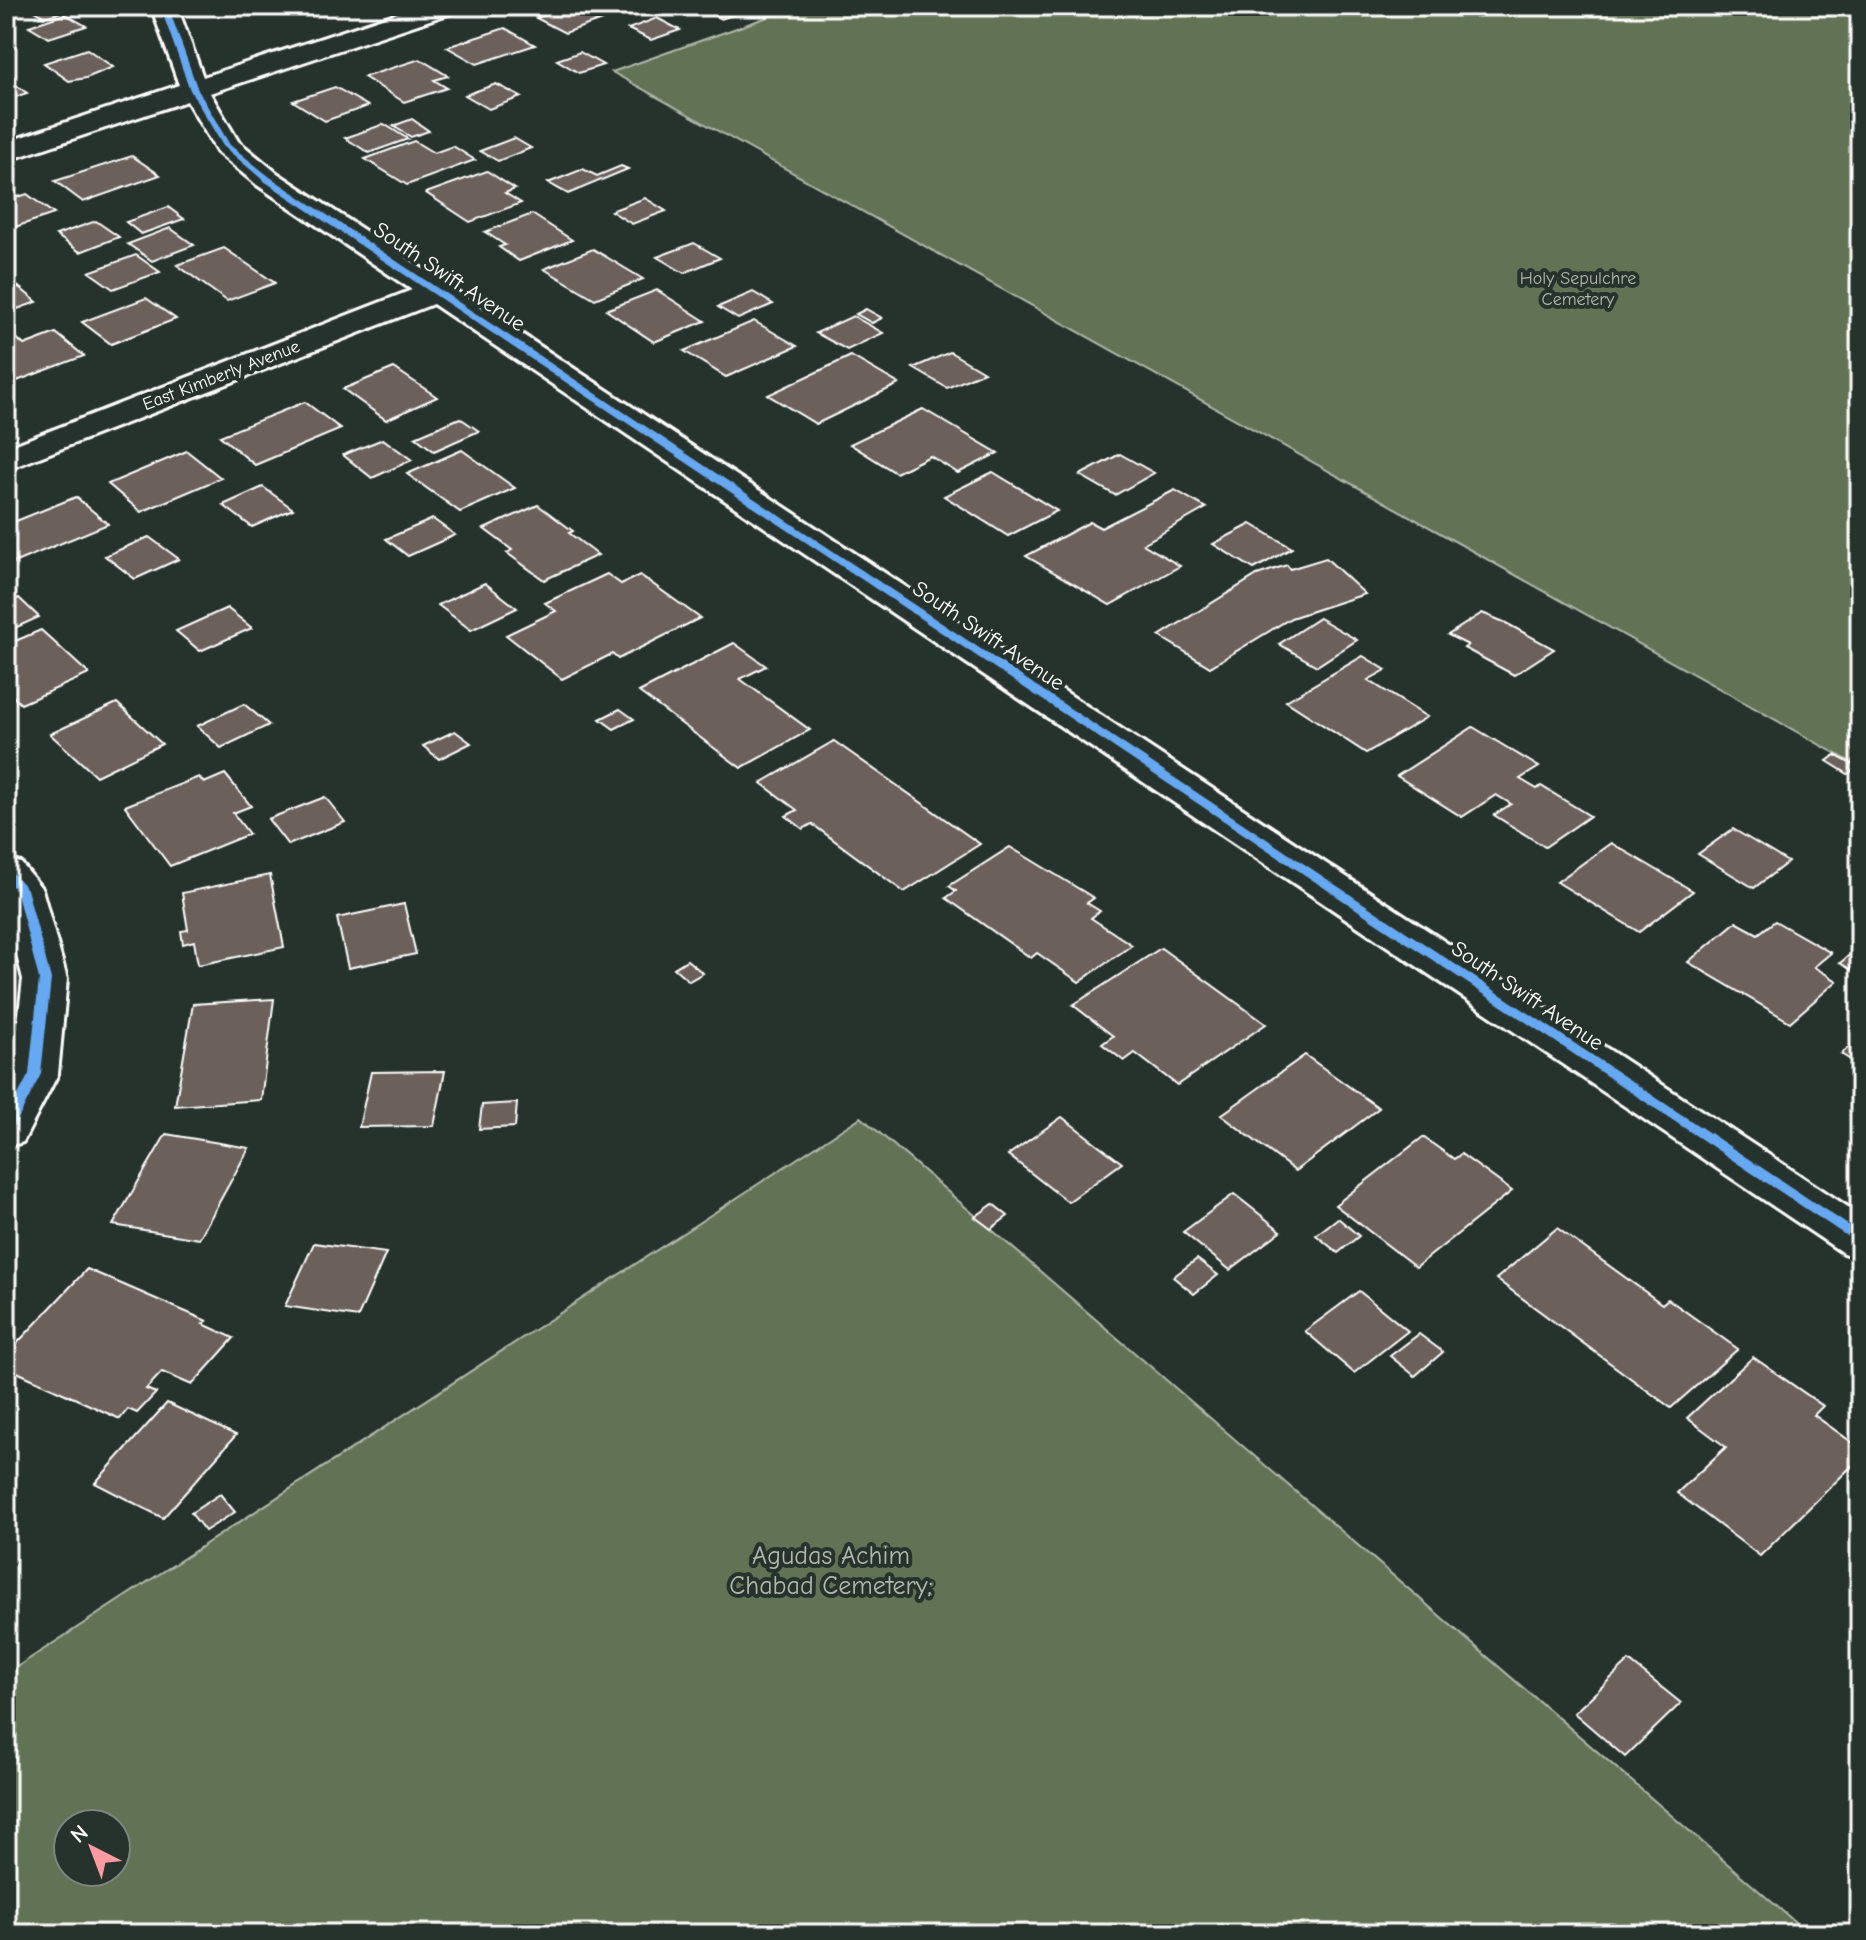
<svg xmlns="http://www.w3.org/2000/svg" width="1866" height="1940" font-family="'Comic Neue',sans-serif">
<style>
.green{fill:#627355;stroke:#b0b9aa;stroke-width:2;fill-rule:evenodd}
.building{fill:#6c605a;stroke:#fff;stroke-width:2}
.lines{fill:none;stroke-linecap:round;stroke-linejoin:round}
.minor-casing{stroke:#fff;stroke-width:6}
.minor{fill:#26332d;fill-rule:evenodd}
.cycleway-casing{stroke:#26332d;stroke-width:5}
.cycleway{fill:#66a8f1;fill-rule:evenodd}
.labels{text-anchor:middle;stroke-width:8;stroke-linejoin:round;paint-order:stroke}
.far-park-label{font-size:18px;fill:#b0b9aa;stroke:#26332d}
.far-street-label{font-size:18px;fill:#fff;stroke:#26332d}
.street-label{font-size:22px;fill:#fff;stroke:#26332d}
.near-park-label{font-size:26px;fill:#b0b9aa;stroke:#26332d}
</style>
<rect width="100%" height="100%" fill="#26332d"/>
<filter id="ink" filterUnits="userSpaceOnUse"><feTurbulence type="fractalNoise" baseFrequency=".0125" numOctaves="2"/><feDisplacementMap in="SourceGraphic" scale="16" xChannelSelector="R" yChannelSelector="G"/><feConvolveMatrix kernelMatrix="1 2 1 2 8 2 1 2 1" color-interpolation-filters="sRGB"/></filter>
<g filter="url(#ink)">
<g class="green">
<path d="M 799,6 L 1860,6 L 1860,767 L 612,72 Z"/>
<path d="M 861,1117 L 1809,1934 L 6,1934 L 6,1674 ZM 68,1824 L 116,1824 L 116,1872 L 68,1872 Z"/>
</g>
<g class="building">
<path d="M 27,6 L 81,6 L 45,17 Z"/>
<path d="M 257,6 L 300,6 L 273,15 Z"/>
<path d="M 571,6 L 594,6 L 613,16 L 565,33 L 536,18 Z"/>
<path d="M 696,6 L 758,6 L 721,19 Z"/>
<path d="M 65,14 L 86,26 L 49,38 L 29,26 Z"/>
<path d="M 657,18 L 680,30 L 651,40 L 628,29 Z"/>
<path d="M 505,28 L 535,45 L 477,64 L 447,47 Z"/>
<path d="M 87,49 L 113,67 L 86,78 L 69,81 L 44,63 Z"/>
<path d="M 580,52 L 603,65 L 579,73 L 557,60 Z"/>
<path d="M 420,59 L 448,76 L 434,80 L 447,88 L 404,102 L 364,77 Z"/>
<path d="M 6,78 L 27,93 L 6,100 Z"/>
<path d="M 496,84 L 521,97 L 489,109 L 465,95 Z"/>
<path d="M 335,87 L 368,106 L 325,121 L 293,101 Z"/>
<path d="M 412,119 L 429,131 L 411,137 L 393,126 Z"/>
<path d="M 384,124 L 408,139 L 369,153 L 345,138 Z"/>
<path d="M 514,138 L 531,148 L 498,161 L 480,151 Z"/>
<path d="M 414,141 L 434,153 L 453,146 L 475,160 L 407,185 L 365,159 Z"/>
<path d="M 132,156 L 160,175 L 83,202 L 55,181 Z"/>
<path d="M 621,166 L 628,169 L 568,194 L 548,183 L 583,169 L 597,176 Z"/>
<path d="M 487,171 L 515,189 L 505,193 L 521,203 L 470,222 L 426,193 Z"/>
<path d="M 27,194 L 54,214 L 6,230 L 6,201 Z"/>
<path d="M 645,198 L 666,211 L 632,224 L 611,211 Z"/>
<path d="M 168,207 L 184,219 L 141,234 L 126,222 Z"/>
<path d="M 532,214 L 572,240 L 519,261 L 499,247 L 505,245 L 485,232 Z"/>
<path d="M 96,221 L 119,237 L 80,252 L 56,235 Z"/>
<path d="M 170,228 L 194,245 L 152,261 L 128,244 Z"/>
<path d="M 694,243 L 720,258 L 684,273 L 657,257 Z"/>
<path d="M 224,248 L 275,283 L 227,301 L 177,265 Z"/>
<path d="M 593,249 L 643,279 L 595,299 L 544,269 Z"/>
<path d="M 136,255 L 160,272 L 113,289 L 89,272 Z"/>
<path d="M 15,284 L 37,302 L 6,313 L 6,288 Z"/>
<path d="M 657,290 L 705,321 L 654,342 L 606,310 Z"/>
<path d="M 753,292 L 773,304 L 738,319 L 718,307 Z"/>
<path d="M 146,298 L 176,319 L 111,344 L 82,322 Z"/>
<path d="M 866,309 L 882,318 L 872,323 L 856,314 Z"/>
<path d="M 853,316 L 883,333 L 847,350 L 816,333 Z"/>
<path d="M 754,321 L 797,346 L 726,377 L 684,351 Z"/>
<path d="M 56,333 L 84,356 L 6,385 L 6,336 L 12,334 L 24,345 Z"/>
<path d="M 950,352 L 984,372 L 947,388 L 913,368 Z"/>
<path d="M 851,356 L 899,384 L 816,424 L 768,395 Z"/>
<path d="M 394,368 L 437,397 L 386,420 L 343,389 Z"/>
<path d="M 305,402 L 341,429 L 255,465 L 220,436 Z"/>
<path d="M 923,409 L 998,453 L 958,473 L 930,456 L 896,473 L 850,444 Z"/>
<path d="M 460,418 L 479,431 L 434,451 L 415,437 Z"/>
<path d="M 383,439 L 412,460 L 372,478 L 343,455 Z"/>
<path d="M 462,450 L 515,488 L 460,512 L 407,474 Z"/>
<path d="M 187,451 L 221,478 L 141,512 L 108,484 Z"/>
<path d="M 1120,454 L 1154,473 L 1115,495 L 1080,475 Z"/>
<path d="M 993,472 L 1057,511 L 1008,536 L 944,496 Z"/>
<path d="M 263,487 L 293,509 L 252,527 L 223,505 Z"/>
<path d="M 1175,490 L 1206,508 L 1143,544 L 1180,566 L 1110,605 L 1026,556 L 1090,522 L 1101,528 Z"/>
<path d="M 76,497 L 108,524 L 6,566 L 6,525 Z"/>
<path d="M 538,505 L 573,531 L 569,533 L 598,555 L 544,580 L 507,553 L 512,550 L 484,529 Z"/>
<path d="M 433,519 L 455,535 L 408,556 L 386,539 Z"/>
<path d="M 1251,524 L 1292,548 L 1254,569 L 1213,544 Z"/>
<path d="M 149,537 L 179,559 L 135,579 L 105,556 Z"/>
<path d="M 1326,558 L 1365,594 L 1291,618 L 1210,667 L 1159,636 L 1257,575 L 1287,565 L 1290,569 Z"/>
<path d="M 607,574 L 621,584 L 640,575 L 700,618 L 618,659 L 612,654 L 562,679 L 506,635 L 556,611 L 545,603 Z"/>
<path d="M 485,583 L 517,608 L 471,630 L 438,605 Z"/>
<path d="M 19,598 L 39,617 L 6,632 L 6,603 Z"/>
<path d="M 227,608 L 252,628 L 200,651 L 176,631 Z"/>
<path d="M 1482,613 L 1504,622 L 1554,649 L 1514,675 L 1464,648 L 1468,645 L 1448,635 Z"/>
<path d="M 1319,618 L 1357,640 L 1317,666 L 1279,644 Z"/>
<path d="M 41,630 L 89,674 L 21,704 L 6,690 L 6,645 Z"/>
<path d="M 734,643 L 766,666 L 740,679 L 810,730 L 741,768 L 639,692 Z"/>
<path d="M 1363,656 L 1386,670 L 1368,680 L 1427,717 L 1366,753 L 1286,701 Z"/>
<path d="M 117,703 L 162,744 L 96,776 L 50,734 Z"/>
<path d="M 244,704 L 269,725 L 221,748 L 197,726 Z"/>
<path d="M 620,709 L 634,719 L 614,729 L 600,719 Z"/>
<path d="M 1473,727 L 1539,767 L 1520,779 L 1537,789 L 1541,786 L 1590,816 L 1545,847 L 1494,815 L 1511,804 L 1496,795 L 1462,817 L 1397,776 Z"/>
<path d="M 455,731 L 471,743 L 439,759 L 423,746 Z"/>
<path d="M 834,741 L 980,844 L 904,892 L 812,824 L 803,829 L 786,816 L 797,810 L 761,783 Z"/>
<path d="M 1835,755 L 1857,767 L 1848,774 L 1827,761 Z"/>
<path d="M 225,774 L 251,806 L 233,813 L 249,834 L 170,866 L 125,806 L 199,777 L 204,783 Z"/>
<path d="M 325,797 L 345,822 L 288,845 L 268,819 Z"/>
<path d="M 1733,829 L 1788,862 L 1754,888 L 1698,854 Z"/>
<path d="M 1611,843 L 1693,891 L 1639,932 L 1557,882 Z"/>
<path d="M 1010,847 L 1094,898 L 1087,903 L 1100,911 L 1091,918 L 1132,945 L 1079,982 L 1037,953 L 1031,958 L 946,898 L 956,891 L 949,886 Z"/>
<path d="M 270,875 L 284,947 L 198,965 L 194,941 L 183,944 L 181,931 L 188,930 L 182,893 Z"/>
<path d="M 404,904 L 416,954 L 348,968 L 337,918 Z"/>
<path d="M 1775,921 L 1831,953 L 1814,967 L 1837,981 L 1790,1022 L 1688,962 L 1736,922 L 1758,934 Z"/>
<path d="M 1860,946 L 1860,975 L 1840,963 Z"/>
<path d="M 1161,948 L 1266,1024 L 1177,1085 L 1135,1053 L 1124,1061 L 1102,1044 L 1113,1036 L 1073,1005 Z"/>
<path d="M 687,960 L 703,973 L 689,981 L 674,968 Z"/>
<path d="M 274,999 L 261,1100 L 175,1106 L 193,1004 Z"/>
<path d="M 1860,1038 L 1860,1066 L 1841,1054 Z"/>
<path d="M 1305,1055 L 1379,1108 L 1295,1171 L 1221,1115 Z"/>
<path d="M 445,1071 L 434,1126 L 359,1127 L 371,1072 Z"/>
<path d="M 517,1103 L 515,1127 L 479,1129 L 482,1105 Z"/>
<path d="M 1062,1117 L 1122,1163 L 1068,1202 L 1008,1155 Z"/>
<path d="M 166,1134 L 249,1148 L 199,1239 L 113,1225 Z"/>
<path d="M 1423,1137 L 1454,1159 L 1461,1154 L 1512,1191 L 1416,1267 L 1335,1205 Z"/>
<path d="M 1234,1194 L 1281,1231 L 1230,1270 L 1183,1232 Z"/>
<path d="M 993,1204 L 1008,1216 L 991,1229 L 975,1217 Z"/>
<path d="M 1338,1218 L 1359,1236 L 1338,1253 L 1316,1235 Z"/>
<path d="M 1557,1228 L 1662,1304 L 1668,1299 L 1738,1349 L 1671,1408 L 1496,1279 Z"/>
<path d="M 314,1243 L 386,1253 L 358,1317 L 285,1306 Z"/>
<path d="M 1197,1259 L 1218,1275 L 1194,1294 L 1173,1277 Z"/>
<path d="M 87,1269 L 207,1321 L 203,1324 L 234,1338 L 192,1385 L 162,1372 L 146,1389 L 156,1393 L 137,1413 L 128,1409 L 120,1419 L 6,1367 L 6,1355 Z"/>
<path d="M 1359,1291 L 1408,1331 L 1354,1373 L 1305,1331 Z"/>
<path d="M 1419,1334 L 1443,1352 L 1415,1376 L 1390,1356 Z"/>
<path d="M 1753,1357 L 1823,1406 L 1814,1415 L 1860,1448 L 1860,1458 L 1760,1556 L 1677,1493 L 1726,1447 L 1687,1418 Z"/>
<path d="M 167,1403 L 236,1435 L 163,1518 L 95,1483 Z"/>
<path d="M 220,1494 L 235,1512 L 205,1531 L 191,1513 Z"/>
<path d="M 1629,1661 L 1681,1703 L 1625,1757 L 1574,1713 Z"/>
</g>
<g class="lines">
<defs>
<g id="minor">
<path d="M 151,6 L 177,6 L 203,77 L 419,6 L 458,6 L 454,12 L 210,93 L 238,141 L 277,173 L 1860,1215 L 1860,1259 L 1843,1253 L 433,304 L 6,470 L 6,448 L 412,290 L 257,185 L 217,152 L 187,101 L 6,161 L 6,142 L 179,85 Z"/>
<path d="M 6,859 L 21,863 L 42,889 L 67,979 L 58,1074 L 23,1142 L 6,1147 L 6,1085 L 12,1074 L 23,979 L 6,913 Z"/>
</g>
</defs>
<use href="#minor" class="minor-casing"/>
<use href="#minor" class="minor"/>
<defs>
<g id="cycleway">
<path d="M 160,6 L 168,6 L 198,90 L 230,145 L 270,177 L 1860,1233 L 1860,1245 L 264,181 L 223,146 L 190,90 Z"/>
<path d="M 6,869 L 10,870 L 27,889 L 51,979 L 41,1074 L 11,1133 L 6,1135 L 6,1118 L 29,1074 L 39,979 L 16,890 L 6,880 Z"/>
</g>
</defs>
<use href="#cycleway" class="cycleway-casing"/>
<use href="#cycleway" class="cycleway"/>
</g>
</g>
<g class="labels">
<g class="far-park-label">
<text x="1578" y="284">Holy Sepulchre<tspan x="1578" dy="21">Cemetery</tspan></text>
</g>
<g class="far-street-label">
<text transform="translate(221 375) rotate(-21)" y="6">East Kimberly Avenue</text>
</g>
<g class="street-label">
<text transform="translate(450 276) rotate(34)" y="8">South Swift Avenue</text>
<text transform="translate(989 635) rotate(34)" y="8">South Swift Avenue</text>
<text transform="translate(1528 995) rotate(34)" y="8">South Swift Avenue</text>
</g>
<g class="near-park-label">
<text x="831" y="1564">Agudas Achim<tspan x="831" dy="30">Chabad Cemetery;</tspan></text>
</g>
</g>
<rect width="1866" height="1940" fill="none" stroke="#26332d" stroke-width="32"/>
<rect x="16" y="16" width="1834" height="1908" fill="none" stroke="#fff" stroke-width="3" filter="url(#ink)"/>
<g transform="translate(92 1848) rotate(318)"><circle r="38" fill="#26332d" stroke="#7d8581" stroke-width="2"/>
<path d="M0-6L14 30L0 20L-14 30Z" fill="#ff9aa2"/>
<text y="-12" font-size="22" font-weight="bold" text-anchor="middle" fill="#ffffff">N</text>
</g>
</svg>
